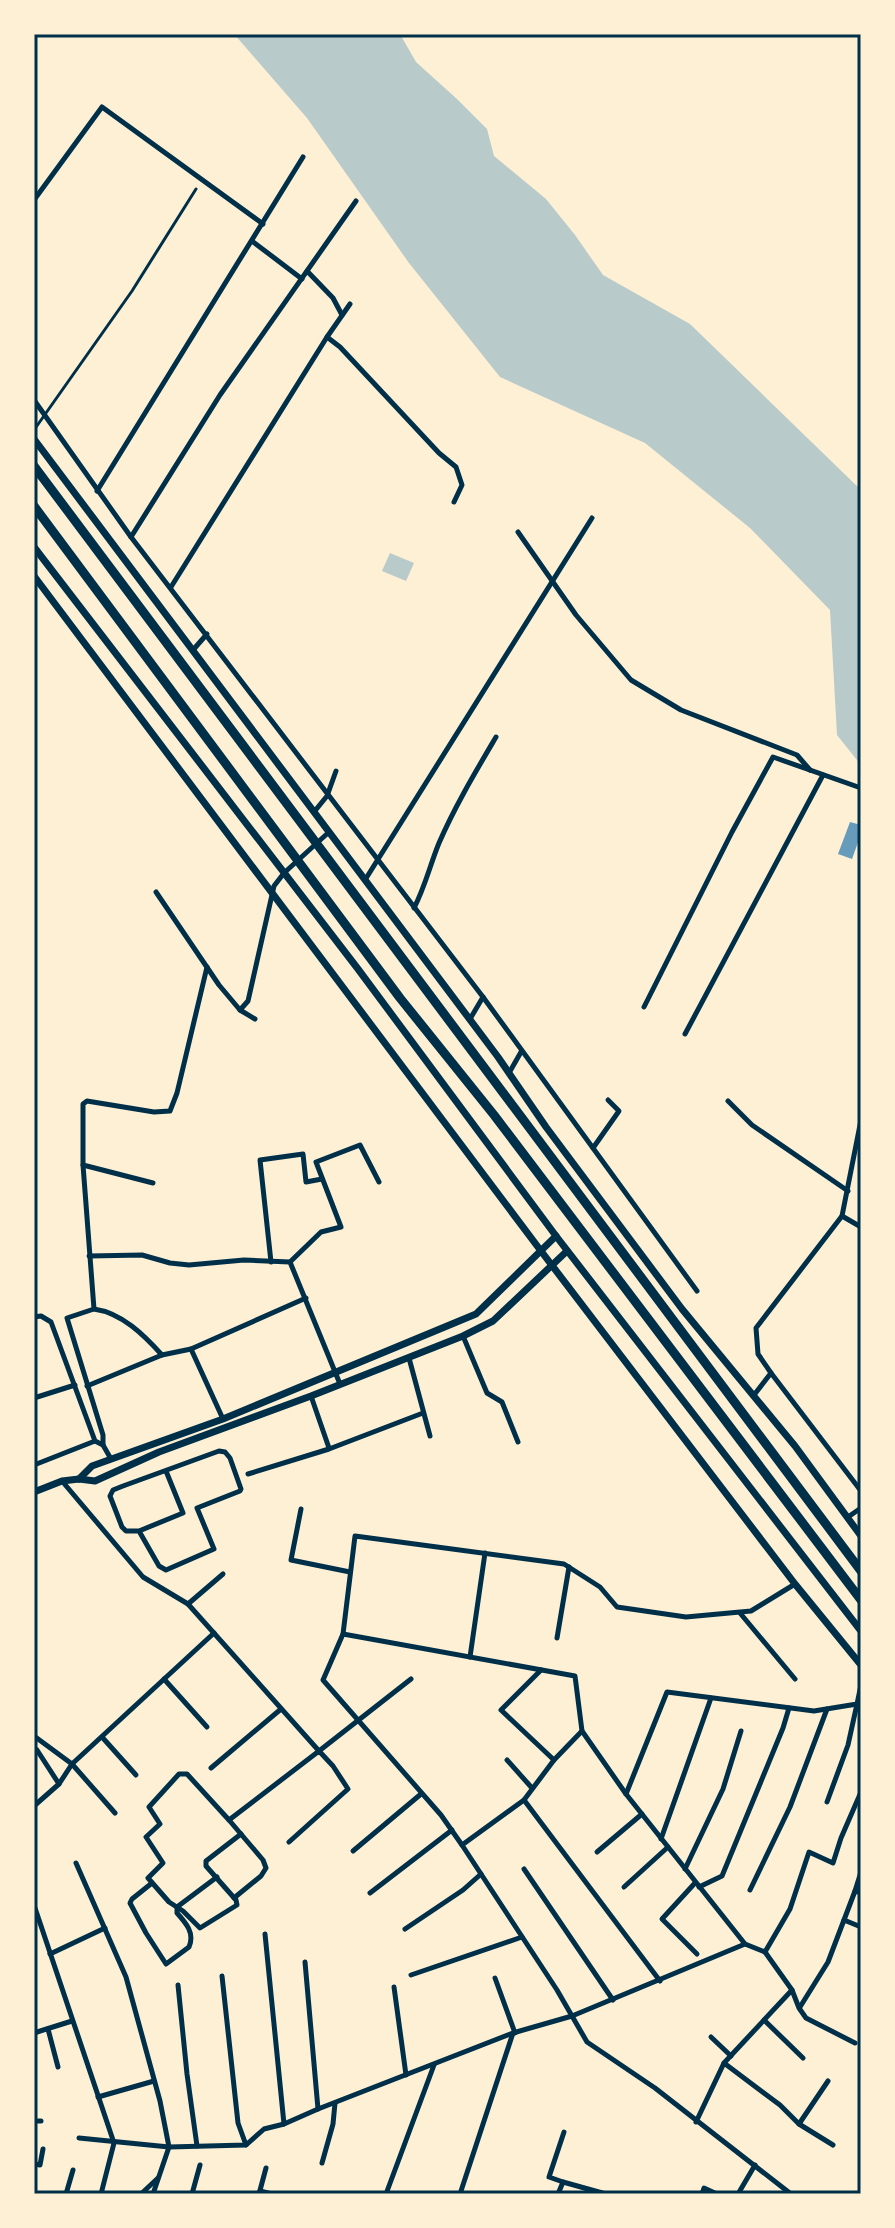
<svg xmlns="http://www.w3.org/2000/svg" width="895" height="2228" font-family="Rubik,sans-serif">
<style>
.green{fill:#b9caca}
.water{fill:#669bbc}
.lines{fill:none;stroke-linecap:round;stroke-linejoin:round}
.service{stroke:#003049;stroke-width:3}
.minor{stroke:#003049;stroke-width:5}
.tertiary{stroke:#003049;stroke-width:7}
.trunk{stroke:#003049;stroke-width:9}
.neatline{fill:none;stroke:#003049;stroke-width:3}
</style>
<rect width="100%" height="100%" fill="#fdf0d5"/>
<g class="green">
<path d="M 234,34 L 400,34 L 416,62 L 457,99 L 487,129 L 494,156 L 546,199 L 575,235 L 603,275 L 690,324 L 861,490 L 861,765 L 837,735 L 830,610 L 750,528 L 645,443 L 500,377 L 409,263 L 307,118 Z"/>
<path d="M 390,553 L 414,563 L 406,581 L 382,571 Z"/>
</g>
<path class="water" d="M 850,822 L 861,825 L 861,834 L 852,859 L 838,854 Z"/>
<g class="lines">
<path class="service" d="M 34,430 L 132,291 L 196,189"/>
<g class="minor">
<path d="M 34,200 L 102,107 L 263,224"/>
<path d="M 252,241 L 302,279"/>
<path d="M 307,271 L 333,298 L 342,315"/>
<path d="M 327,337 L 340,347 L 439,453 L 456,467 L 462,485 L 454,502"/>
<path d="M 34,400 L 131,537 L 483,997 L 697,1291"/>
<path d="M 97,491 L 303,157"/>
<path d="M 518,532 L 576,615 L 631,680 L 681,710 L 797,755 L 810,770"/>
<path d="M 131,537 L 220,395 L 356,201"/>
<path d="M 171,587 L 327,337 L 350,304"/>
<path d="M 193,650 L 207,634"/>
<path d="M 314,812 L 327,796 L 336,771"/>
<path d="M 365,880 L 592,518"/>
<path d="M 156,892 L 219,985 L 240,1010 L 248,1001 L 274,886 L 284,873 L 329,832"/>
<path d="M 414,908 C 425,887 430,865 439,843 C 455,806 476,771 496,737"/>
<path d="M 644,1007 L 732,832 L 773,757 L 861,788"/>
<path d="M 240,1010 L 255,1019"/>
<path d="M 470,1019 L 483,997"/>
<path d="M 685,1034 L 823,775"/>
<path d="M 509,1073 L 521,1052"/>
<path d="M 728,1101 L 752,1125 L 848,1191"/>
<path d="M 593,1148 L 619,1111 L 608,1100"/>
<path d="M 83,1165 L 94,1309 L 67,1318 L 103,1435 L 103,1445 L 111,1459"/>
<path d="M 153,1183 L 83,1165 L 83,1104 L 87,1101 L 154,1112 L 170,1111 L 177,1093 L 207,967"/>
<path d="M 842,1216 L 861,1227"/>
<path d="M 89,1256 L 142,1255 L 170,1263 L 189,1265 L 244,1260 L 290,1262 L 340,1384"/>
<path d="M 271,1262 L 260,1160 L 303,1154 L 306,1182 L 322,1179"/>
<path d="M 290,1262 L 321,1232 L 341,1227 L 316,1162 L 360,1145 L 379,1182"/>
<path d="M 94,1309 C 122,1313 144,1335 162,1355"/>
<path d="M 34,1317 L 41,1316 L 51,1322 L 95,1441 L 103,1445"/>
<path d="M 463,1336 L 487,1393 L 502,1402 L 518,1442"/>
<path d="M 191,1349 L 306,1298"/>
<path d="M 409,1358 L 430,1436"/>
<path d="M 771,1373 L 861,1491"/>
<path d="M 87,1386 L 162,1355 L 191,1349 L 223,1419"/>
<path d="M 754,1395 L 771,1373 L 758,1354 L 756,1328 L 842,1216 L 861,1120"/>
<path d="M 311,1396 L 329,1448"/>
<path d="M 34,1398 L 75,1385"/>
<path d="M 34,1465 L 95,1441"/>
<path d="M 248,1474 L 329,1449 L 423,1413"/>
<path d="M 62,1481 L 143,1577 L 188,1604 L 319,1751 L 411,1679"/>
<path d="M 301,1509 L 291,1560 L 350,1572"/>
<path d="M 848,1517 L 861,1508"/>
<path d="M 139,1531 L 159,1566 L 166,1570 L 214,1549 L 197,1508 L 240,1491 L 241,1489 L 230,1458 L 225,1452 L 219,1451 L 123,1486 L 113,1490 L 110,1496 L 122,1527 L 126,1531 L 139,1531 L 183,1513 L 166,1471"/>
<path d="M 188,1604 L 223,1574"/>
<path d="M 740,1613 L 795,1679"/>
<path d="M 343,1634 L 575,1676 L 582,1731"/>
<path d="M 557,1638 L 569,1567"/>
<path d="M 470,1657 L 485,1553"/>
<path d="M 541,1670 L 501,1710 L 554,1760"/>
<path d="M 164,1679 L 207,1727"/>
<path d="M 34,1736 L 72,1764 L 115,1813"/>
<path d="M 102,1737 L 136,1775"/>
<path d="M 37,1750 L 59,1784"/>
<path d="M 507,1760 L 532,1788"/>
<path d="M 211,1768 L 281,1709"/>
<path d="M 626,1794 L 667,1692 L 814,1711 L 857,1704 L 861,1685"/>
<path d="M 524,1800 L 660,1981"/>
<path d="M 827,1802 L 848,1745 L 857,1704"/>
<path d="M 34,1806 L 59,1784 L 72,1764 L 214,1633"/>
<path d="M 229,1820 L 263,1860 L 266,1868 L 261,1876 L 234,1898"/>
<path d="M 241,1834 L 206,1861 L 206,1866 L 236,1900 L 237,1905 L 200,1928 L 183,1911 L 169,1902 L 148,1878 L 163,1863 L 146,1837 L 160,1824 L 149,1807 L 179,1774 L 187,1774 L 229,1820 L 319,1751 L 333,1766 L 348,1789 L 289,1842"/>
<path d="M 661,1839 L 711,1698"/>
<path d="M 462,1845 L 524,1800 L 554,1760 L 582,1731 L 626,1794 L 745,1944 L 765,1952 L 792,1990 L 799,2008 L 806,2018 L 855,2043"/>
<path d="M 353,1851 L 421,1794"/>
<path d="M 597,1852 L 642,1814"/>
<path d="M 76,1863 L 126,1977 L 160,2101 L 169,2147 L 153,2194"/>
<path d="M 524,1869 L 613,2000"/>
<path d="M 685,1869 L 723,1789 L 741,1731"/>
<path d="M 152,1883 L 132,1899 L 130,1903 L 146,1933 L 166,1964 L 189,1947 C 195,1933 186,1923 177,1913 L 177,1907 L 217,1877"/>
<path d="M 695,1883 L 662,1919 L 697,1954"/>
<path d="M 624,1887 L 668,1847"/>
<path d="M 699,1887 L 722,1876 L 783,1728 L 789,1708"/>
<path d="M 750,1890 L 790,1807 L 827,1709"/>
<path d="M 855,1891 L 861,1872"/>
<path d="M 370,1893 L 452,1830"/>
<path d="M 34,1905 L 114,2143 L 101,2194"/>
<path d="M 844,1920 L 855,1891 L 861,1893"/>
<path d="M 405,1929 L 463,1890 L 481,1874"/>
<path d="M 265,1934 L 284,2124"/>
<path d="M 765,1952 L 790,1909 L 809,1852 L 833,1863 L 841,1838 L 861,1792"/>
<path d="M 50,1954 L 105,1928"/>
<path d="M 305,1962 L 318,2109"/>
<path d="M 411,1975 L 522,1937"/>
<path d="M 222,1976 L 238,2123 L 246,2145"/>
<path d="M 495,1978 L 515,2033"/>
<path d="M 178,1985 L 187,2074 L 197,2146"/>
<path d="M 394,1987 L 406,2075"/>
<path d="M 792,1990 L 724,2063 L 780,2105 L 799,2124 L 833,2145"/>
<path d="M 800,2007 L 828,1962 L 844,1920 L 861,1927"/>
<path d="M 764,2020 L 803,2058"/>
<path d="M 48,2029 L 58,2067"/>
<path d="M 34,2033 L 72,2021"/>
<path d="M 711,2037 L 731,2056"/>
<path d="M 98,2097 L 154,2081"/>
<path d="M 34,2121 L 41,2121"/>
<path d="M 696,2122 L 724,2063"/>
<path d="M 799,2124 L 828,2081"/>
<path d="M 79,2138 L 169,2147 L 246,2145 L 264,2129 L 284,2124 L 318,2109 L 513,2033 L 572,2016 L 745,1944"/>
<path d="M 322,2163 L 333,2124 L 335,2103"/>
<path d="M 34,2164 L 40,2165 L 43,2149"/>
<path d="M 563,2182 L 606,2194"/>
<path d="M 260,2191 L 272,2194"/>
<path d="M 461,2191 L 513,2033"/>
<path d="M 66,2194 L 73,2170"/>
<path d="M 141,2194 L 158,2178"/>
<path d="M 192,2194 L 200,2165"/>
<path d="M 259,2194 L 266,2168"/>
<path d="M 386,2194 L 434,2065"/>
<path d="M 558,2194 L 563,2182 L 549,2177 L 564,2132"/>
<path d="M 702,2194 L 704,2188 L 717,2194"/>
<path d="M 738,2194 L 755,2165"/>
<path d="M 791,2194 L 655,2088 L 587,2042 L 557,1990 L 462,1845 L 441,1815 L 323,1680 L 343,1634 L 355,1536 L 564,1564 L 600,1587 L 617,1607 L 686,1617 L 751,1611 L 795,1584"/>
</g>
<g class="tertiary">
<path d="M 34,439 L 498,1057 L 546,1127 L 682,1309 L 795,1446 L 861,1536"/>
<path d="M 34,547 L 358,969 L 556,1236 L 861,1631"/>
<path d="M 34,576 L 541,1251 L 795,1584 L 861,1665"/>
<path d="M 79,1479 L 92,1466 L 223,1419 L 476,1314 L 556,1236"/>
<path d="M 34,1492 L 62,1481 L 79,1479 L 95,1481 L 159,1452 L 311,1396 L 463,1336 L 493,1321 L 567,1251"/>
</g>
<g class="trunk">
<path d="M 34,466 L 861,1571"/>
<path d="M 34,506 L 400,998 L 494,1115 L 861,1600"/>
</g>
</g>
<rect width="895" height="2228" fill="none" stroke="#fdf0d5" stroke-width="72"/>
<rect x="36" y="36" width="823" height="2156" class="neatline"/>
</svg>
